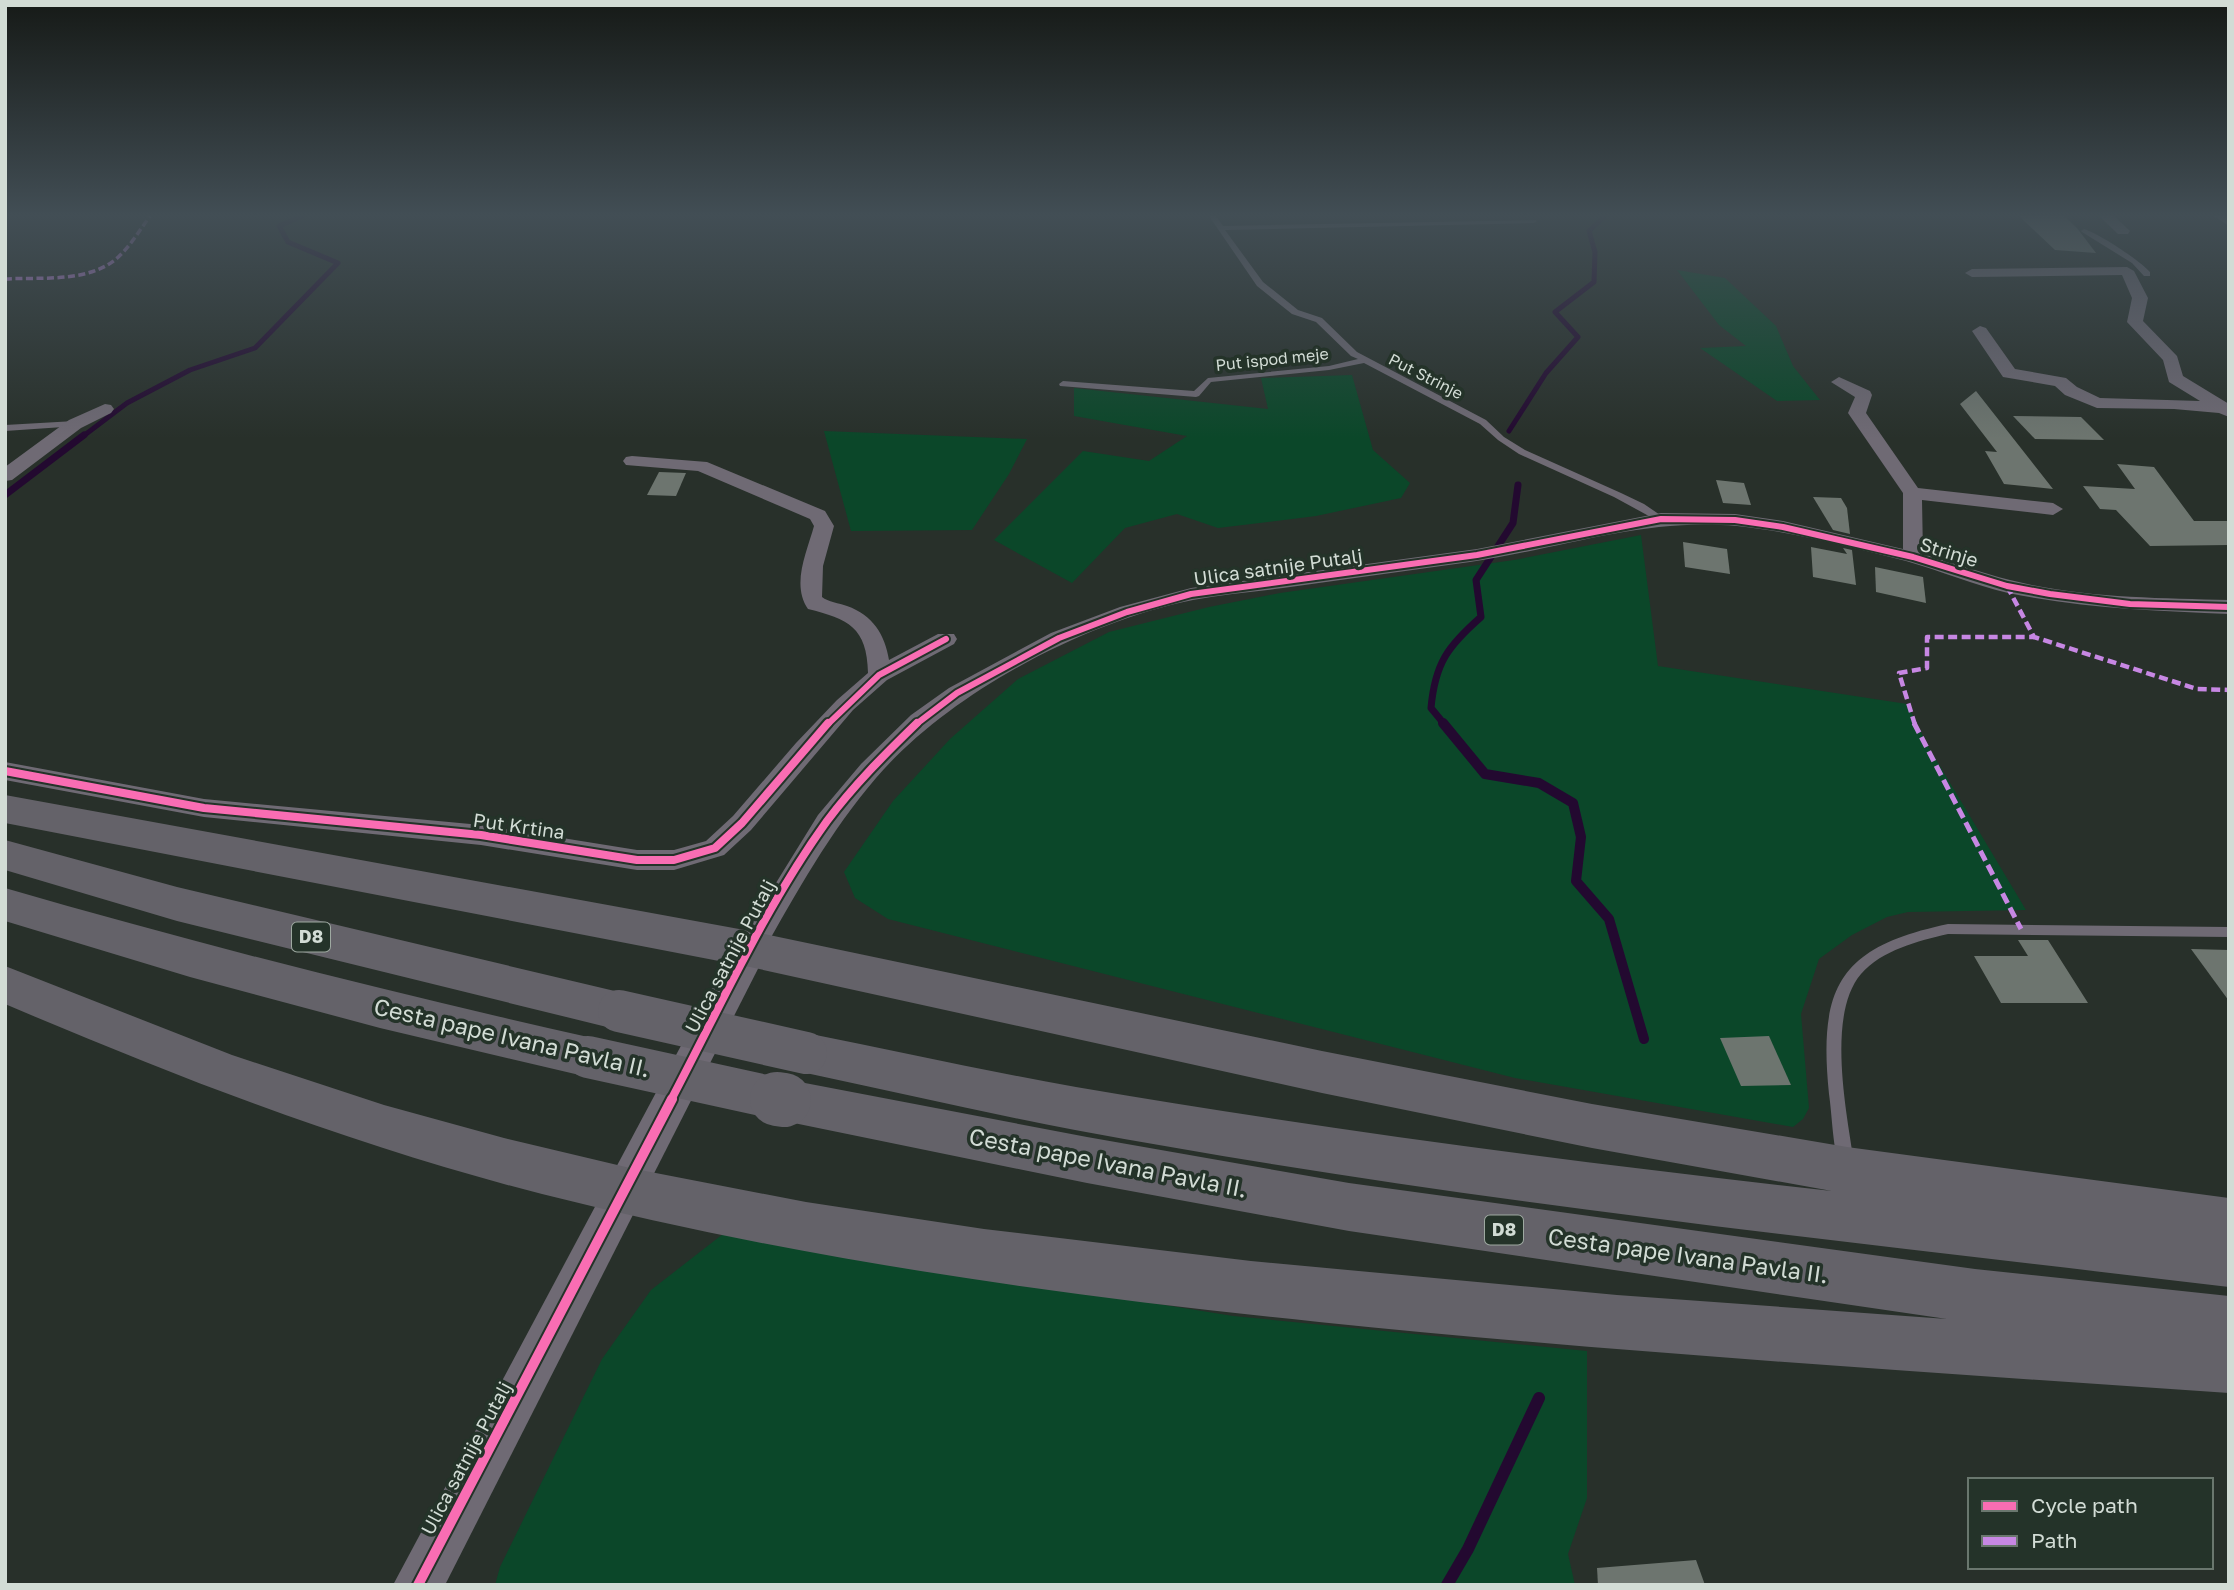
<svg xmlns="http://www.w3.org/2000/svg" width="2234" height="1590" font-family="'Golos Text',sans-serif">
<style>
.green{fill:#0b4729}
.lines{fill:none;stroke-linecap:round;stroke-linejoin:round}
.stream-far3{stroke:#230930;stroke-width:5}
.stream-far2{stroke:#230930;stroke-width:7}
.stream-far1{stroke:#230930;stroke-width:10}
.stream{stroke:#230930;stroke-width:12}
.building{fill:#6d756f}
.service{fill:#6f6a74;fill-rule:evenodd}
.minor{fill:#6f6a74;fill-rule:evenodd}
.tertiary{fill:#6f6a74;fill-rule:evenodd}
.primary{fill:#646269;fill-rule:evenodd}
.primary-bridge-far1{stroke:#646269;stroke-width:42}
.primary-bridge{stroke:#646269;stroke-width:54}
.quiet-far2{stroke:#c787e3;stroke-width:3.5;stroke-dasharray:7 3.5;stroke-linecap:butt}
.quiet-far1{stroke:#c787e3;stroke-width:4.5;stroke-dasharray:9 4.5;stroke-linecap:butt}
.quiet{stroke:#c787e3;stroke-width:5;stroke-dasharray:11 5;stroke-linecap:butt}
.cycleway-far2-casing{stroke:#243329;stroke-width:10}
.cycleway-far1-casing{stroke:#243329;stroke-width:12}
.cycleway-casing{stroke:#243329;stroke-width:14}
.cycleway-far2{stroke:#f96db3;stroke-width:6}
.cycleway-far1{stroke:#f96db3;stroke-width:8}
.cycleway{stroke:#f96db3;stroke-width:10}
.labels{text-anchor:middle;stroke-width:7;stroke-linejoin:round;paint-order:stroke}
.far-street-label{font-size:16px;fill:#d2dcd5;stroke:#243329}
.shield{fill:#243329;stroke:#9ea9a1;stroke-width:2}
.shield-label{font-size:18px;font-weight:bold;fill:#d2dcd5}
.street-label{font-size:19px;fill:#d2dcd5;stroke:#243329}
.near-street-label{font-size:23px;fill:#d2dcd5;stroke:#243329}
</style>
<rect width="100%" height="100%" fill="#28302a"/>
<g class="green">
<path d="M 1677,270 L 1725,278 L 1776,326 L 1793,366 L 1820,400 L 1777,401 L 1700,348 L 1746,346 L 1719,325 Z"/>
<path d="M 1352,375 L 1373,450 L 1410,483 L 1401,498 L 1316,516 L 1218,528 L 1177,514 L 1125,528 L 1072,583 L 994,540 L 1083,451 L 1149,461 L 1187,436 L 1074,416 L 1074,388 L 1268,409 L 1261,378 Z"/>
<path d="M 824,431 L 1027,439 L 1009,474 L 972,530 L 851,531 Z"/>
<path d="M 1641,535 L 1658,666 L 1907,704 L 1928,746 L 2026,910 L 1908,912 L 1887,917 L 1852,935 L 1819,959 L 1801,1014 L 1809,1108 L 1803,1119 L 1793,1127 L 1515,1078 L 888,919 L 855,898 L 844,872 L 893,801 L 950,739 L 1018,679 L 1109,632 L 1209,607 L 1280,593 L 1514,560 Z"/>
<path d="M 723,1234 L 1233,1316 L 1587,1351 L 1587,1498 L 1568,1554 L 1575,1585 L 495,1585 L 500,1567 L 602,1359 L 651,1290 Z"/>
</g>
<g class="lines">
<g class="stream-far3">
<path d="M 1509,431 L 1546,373 L 1578,337 L 1555,312 L 1594,282 L 1595,252 L 1589,231 L 1605,216"/>
<path d="M 82,437 L 127,403 L 190,370 L 255,348 L 338,263 L 288,242 L 279,226 L 302,216"/>
</g>
<g class="stream-far2">
<path d="M 5,495 L 84,435"/>
<path d="M 1445,725 L 1431,708 C 1435,663 1448,646 1481,617 L 1476,580 L 1513,523 L 1518,485"/>
</g>
<path class="stream-far1" d="M 1443,723 L 1485,774 L 1539,783 L 1573,803 L 1581,837 L 1576,881 L 1609,919 L 1644,1039"/>
<path class="stream" d="M 1447,1585 L 1468,1549 L 1539,1398"/>
</g>
<g class="building">
<path d="M 2019,216 L 2064,216 L 2077,228 L 2096,253 L 2055,250 Z"/>
<path d="M 1976,391 L 2053,489 L 2004,484 L 1985,451 L 1997,452 L 1960,404 Z"/>
<path d="M 2013,416 L 2081,417 L 2104,440 L 2035,439 Z"/>
<path d="M 2117,464 L 2154,467 L 2194,521 L 2229,521 L 2229,545 L 2150,546 L 2116,510 L 2100,509 L 2083,486 L 2135,489 Z"/>
<path d="M 659,472 L 686,473 L 676,496 L 647,495 Z"/>
<path d="M 1716,480 L 1744,483 L 1751,505 L 1723,503 Z"/>
<path d="M 1813,497 L 1841,498 L 1847,508 L 1850,534 L 1833,530 Z"/>
<path d="M 1683,542 L 1727,549 L 1730,574 L 1685,567 Z"/>
<path d="M 1811,547 L 1847,554 L 1843,548 L 1852,550 L 1856,585 L 1813,577 Z"/>
<path d="M 1875,567 L 1923,577 L 1926,603 L 1876,592 Z"/>
<path d="M 2018,940 L 2048,940 L 2088,1003 L 2001,1003 L 1974,956 L 2028,956 Z"/>
<path d="M 2191,949 L 2229,950 L 2229,1001 Z"/>
<path d="M 1769,1036 L 1791,1085 L 1741,1086 L 1720,1038 Z"/>
<path d="M 1696,1560 L 1705,1585 L 1598,1585 L 1597,1568 Z"/>
</g>
<g class="lines">
<g class="service">
<path d="M 1209,216 L 1216,216 L 1223,226 L 1536,220 L 1537,221 L 1534,223 L 1225,230 L 1263,282 L 1298,310 L 1322,318 L 1357,352 L 1486,420 L 1504,437 L 1525,450 L 1621,493 L 1644,504 L 1666,519 L 1664,521 L 1658,521 L 1614,497 L 1519,454 L 1498,440 L 1480,424 L 1364,363 L 1329,370 L 1211,382 L 1199,396 L 1196,397 L 1060,386 L 1059,384 L 1063,381 L 1194,391 L 1208,378 L 1329,366 L 1358,359 L 1351,356 L 1316,322 L 1292,314 L 1257,286 Z"/>
<path d="M 2084,229 C 2100,234 2139,260 2150,272 L 2150,276 L 2144,276 L 2132,263 L 2082,232 L 2081,231 Z"/>
<path d="M 75,421 L 79,424 L 78,426 L 5,431 L 5,425 Z"/>
<path d="M 1948,924 L 2229,927 L 2229,937 L 1948,934 C 1918,941 1882,950 1861,974 C 1826,1015 1847,1114 1854,1163 L 1852,1168 L 1846,1170 L 1840,1168 C 1833,1151 1832,1114 1829,1094 C 1818,986 1840,947 1948,924 Z"/>
</g>
<g class="minor">
<path d="M 2099,216 L 2114,216 L 2130,231 L 2128,234 L 2118,234 Z"/>
<path d="M 2214,216 L 2229,216 L 2229,226 Z"/>
<path d="M 2127,267 L 2134,271 L 2148,298 L 2143,321 L 2177,356 L 2183,376 L 2229,404 L 2229,417 L 2219,413 L 2174,409 L 2097,408 L 2065,395 L 2055,386 L 2003,377 L 1972,331 L 1980,326 L 1986,328 L 2015,369 L 2066,378 L 2077,387 L 2100,398 L 2200,401 L 2169,382 L 2163,360 L 2127,322 L 2132,298 L 2122,275 L 1972,277 L 1965,273 L 1972,269 Z"/>
<path d="M 1839,377 L 1870,391 L 1872,395 L 1866,413 L 1918,488 L 2053,503 L 2063,509 L 2053,515 L 1922,500 L 1923,554 C 1952,562 1981,573 2010,580 C 2081,598 2156,598 2229,600 L 2229,614 C 2155,611 2081,608 2008,593 C 1974,585 1941,571 1906,561 C 1851,547 1794,532 1737,526 C 1646,517 1559,549 1470,562 C 1408,571 1345,579 1283,588 C 1253,592 1223,594 1193,600 C 1084,622 949,693 876,778 C 829,833 795,895 760,957 L 750,960 L 740,957 L 736,949 L 740,941 L 818,815 L 861,764 L 911,715 L 949,688 L 1051,633 L 1120,607 L 1191,588 L 1477,549 L 1661,513 L 1735,514 L 1783,521 L 1903,549 L 1903,493 L 1848,413 L 1855,397 L 1831,382 Z"/>
<path d="M 105,404 L 111,405 L 114,409 L 111,413 L 81,428 L 12,480 L 5,481 L 5,467 L 69,420 Z"/>
<path d="M 632,456 L 707,462 L 825,511 L 834,526 L 823,566 L 822,597 C 828,602 839,603 847,606 C 873,615 885,635 889,660 L 938,634 L 954,634 L 957,639 L 954,644 L 887,680 L 853,710 L 751,830 L 724,855 L 674,870 L 637,870 L 481,845 L 204,817 L 5,780 L 5,762 L 204,799 L 481,825 L 637,850 L 674,850 L 706,841 L 733,816 L 796,743 L 837,700 L 868,673 C 867,627 848,619 808,609 C 791,584 807,552 814,526 L 810,519 L 698,471 L 626,465 L 623,461 L 626,457 Z"/>
</g>
<path class="tertiary" d="M 750,935 L 762,939 L 768,949 L 445,1585 L 393,1585 L 738,939 Z"/>
<g class="primary">
<path d="M 5,795 L 750,931 L 1322,1051 L 1592,1104 L 1847,1147 L 2229,1198 L 2229,1287 C 1843,1241 1457,1201 1075,1130 C 985,1113 896,1092 806,1073 L 790,1067 L 783,1053 L 790,1039 L 806,1033 C 896,1051 986,1071 1076,1087 C 1327,1130 1579,1163 1832,1191 L 1592,1148 L 1322,1093 L 750,967 L 5,823 Z"/>
<path d="M 5,840 L 177,887 L 619,992 L 635,997 L 641,1011 L 635,1025 L 619,1030 L 177,921 L 5,870 Z"/>
<path d="M 5,888 C 198,944 392,993 588,1037 L 604,1043 L 611,1057 L 604,1071 L 588,1077 L 380,1028 L 190,977 L 5,921 Z"/>
<path d="M 5,966 L 232,1055 L 384,1105 L 504,1138 L 630,1168 L 806,1202 L 984,1229 L 1251,1261 L 1617,1295 L 1947,1319 L 1349,1231 L 1087,1183 L 784,1121 L 767,1115 L 760,1100 L 767,1085 L 784,1079 L 1087,1137 L 1349,1183 L 1975,1269 L 2229,1296 L 2229,1393 C 1925,1372 1621,1353 1319,1322 C 1058,1295 797,1259 542,1194 C 357,1147 181,1079 5,1004 Z"/>
</g>
<g class="primary-bridge-far1">
<path d="M 619,1011 L 806,1053"/>
<path d="M 588,1057 L 784,1100"/>
</g>
<path class="primary-bridge" d="M 777,1099 L 784,1100"/>
<path class="quiet-far2" d="M 5,279 C 40,277 87,283 116,259 C 130,247 139,231 150,216"/>
<g class="quiet-far1">
<path d="M 2007,586 L 2034,637 L 2197,689 L 2229,690"/>
<path d="M 1915,725 L 1899,673 L 1927,668 L 1927,637 L 2034,637"/>
</g>
<path class="quiet" d="M 1914,723 L 2021,929"/>
<defs>
<g id="cycleway-far2">
<path d="M 827,725 L 879,675 L 946,639"/>
<path d="M 915,725 L 957,693 L 1059,638 L 1127,612 L 1191,594 L 1477,555 L 1661,519 L 1735,520 L 1783,527 L 1913,557 L 2007,586 L 2050,594 L 2130,604 L 2229,607"/>
</g>
<g id="cycleway-far1">
<path d="M 5,771 L 204,808 L 481,835 L 637,860 L 674,860 L 715,848 L 742,823 L 828,723"/>
<path d="M 671,1100 C 720,1007 765,907 827,821 C 854,785 885,754 917,723"/>
</g>
<path id="cycleway" d="M 418,1585 L 672,1099"/>
</defs>
<use href="#cycleway-far2" class="cycleway-far2-casing"/>
<use href="#cycleway-far1" class="cycleway-far1-casing"/>
<use href="#cycleway" class="cycleway-casing"/>
<use href="#cycleway-far2" class="cycleway-far2"/>
<use href="#cycleway-far1" class="cycleway-far1"/>
<use href="#cycleway" class="cycleway"/>
</g>
<linearGradient id="sky" x2="0" y2="1"><stop stop-color="#161a17"/><stop offset="0.49" stop-color="#424e55"/><stop offset="1" stop-color="#424e55" stop-opacity="0"/></linearGradient>
<rect width="2234" height="439" fill="url(#sky)"/>
<g class="labels">
<g class="far-street-label">
<text transform="translate(1272 359) rotate(-6)" y="6">Put ispod meje</text>
<text transform="translate(1426 376) rotate(27)" y="6">Put Strinje</text>
</g>
<g class="shield">
<rect x="292" y="922.5" width="38" height="29" rx="5"/>
<rect x="1485" y="1215.5" width="38" height="29" rx="5"/>
</g>
<g class="shield-label">
<text x="311" y="943">D8</text>
<text x="1504" y="1236">D8</text>
</g>
<g class="street-label">
<text transform="translate(1949 552) rotate(17)" y="7">Strinje</text>
<text transform="translate(1278 567) rotate(-8)" y="7">Ulica satnije Putalj</text>
<text transform="translate(519 826) rotate(8)" y="7">Put Krtina</text>
<text transform="translate(730 956) rotate(-62)" y="7">Ulica satnije Putalj</text>
<text transform="translate(466 1458) rotate(-62)" y="7">Ulica satnije Putalj</text>
</g>
<g class="near-street-label">
<text transform="translate(512 1038) rotate(13)" y="8">Cesta pape Ivana Pavla II.</text>
<text transform="translate(1108 1163) rotate(11)" y="8">Cesta pape Ivana Pavla II.</text>
<text transform="translate(1688 1256) rotate(8)" y="8">Cesta pape Ivana Pavla II.</text>
</g>
</g>
<rect width="2234" height="1590" fill="none" stroke="#d2dcd5" stroke-width="14"/>
<rect x="1968" y="1478" width="245" height="91" fill="#243329" stroke="#6a776e" stroke-width="2"/>
<rect x="1982" y="1501" width="35" height="10" fill="#f96db3" stroke="#6a776e" stroke-width="2"/>
<text x="2031" y="1513" font-size="21" fill="#d2dcd5">Cycle path</text>
<rect x="1982" y="1536" width="35" height="10" fill="#c787e3" stroke="#6a776e" stroke-width="2"/>
<text x="2031" y="1548" font-size="21" fill="#d2dcd5">Path</text>
</svg>
